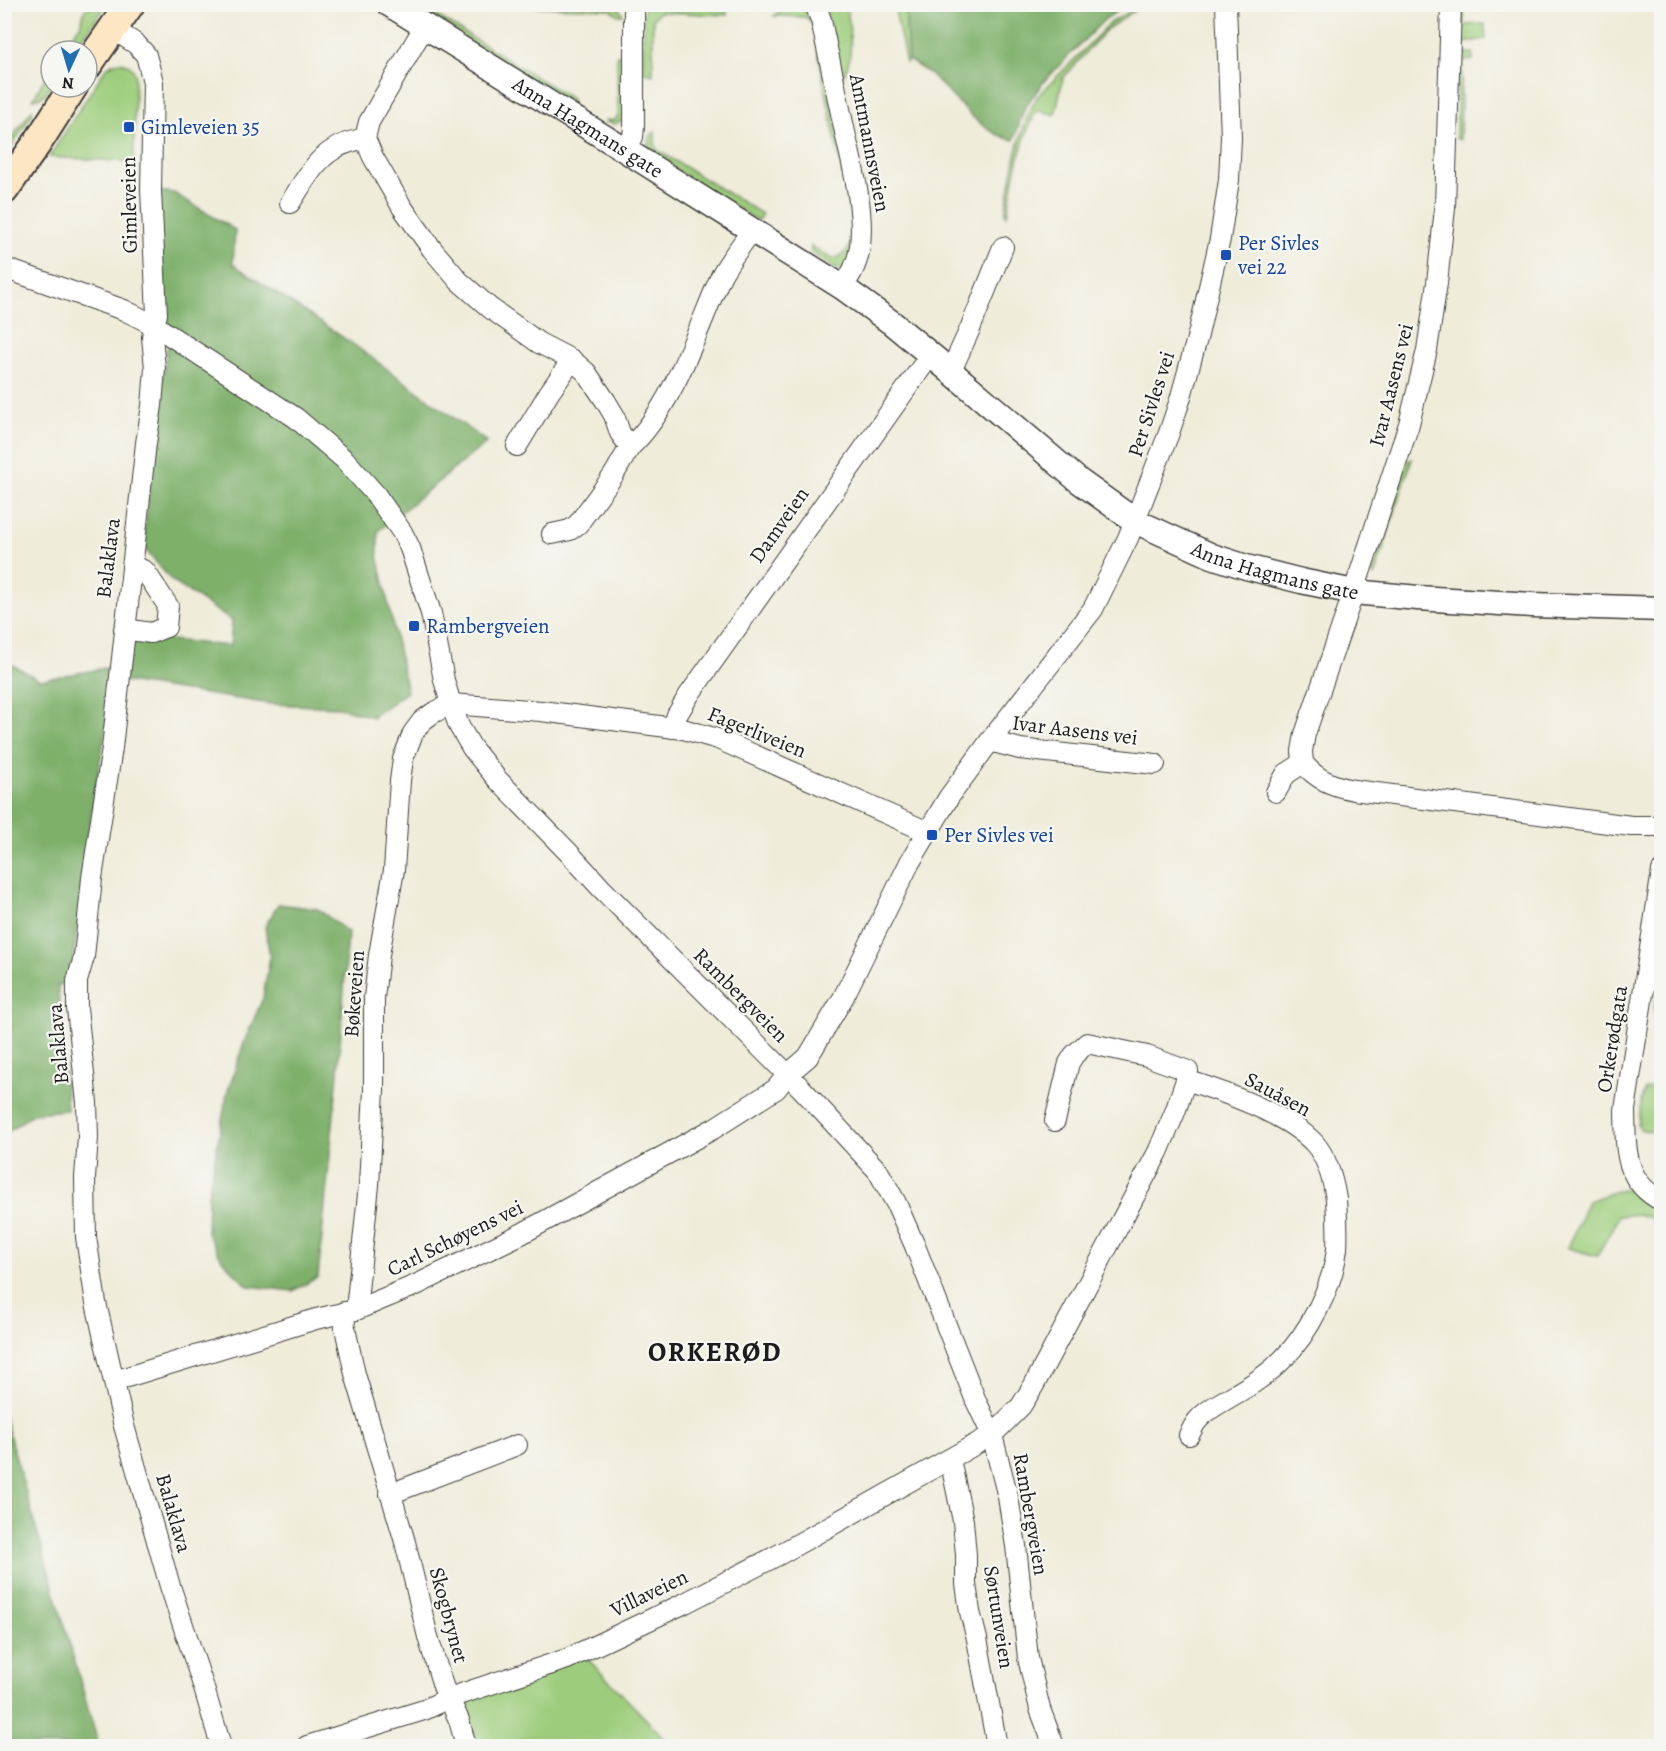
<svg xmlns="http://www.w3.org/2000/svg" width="1666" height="1751" font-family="Alegreya,serif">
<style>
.green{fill:#9dcd7b;stroke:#5c744c;stroke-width:1.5}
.forest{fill:#7eb06b;stroke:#4d6644;stroke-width:1.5}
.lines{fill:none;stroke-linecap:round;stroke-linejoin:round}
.minor-casing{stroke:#3c3b38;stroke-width:22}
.tertiary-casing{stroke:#3c3b38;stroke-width:27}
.secondary-casing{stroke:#3c3b38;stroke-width:32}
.minor{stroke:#fff;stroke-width:20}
.tertiary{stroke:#fff;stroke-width:24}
.secondary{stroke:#fce6c4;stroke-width:28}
.transit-dot{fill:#1a4fb4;stroke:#f6f6f2;stroke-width:2}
.labels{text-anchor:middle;stroke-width:4.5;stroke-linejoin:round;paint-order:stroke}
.transit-label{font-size:21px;fill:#164399;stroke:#f6f6f2;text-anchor:start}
.street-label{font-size:21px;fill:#1c1c1c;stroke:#f6f6f2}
.district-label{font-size:27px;font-weight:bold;letter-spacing:1.5px;fill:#1c1c1c;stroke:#f6f6f2}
</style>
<rect width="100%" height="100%" fill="#f6f6f2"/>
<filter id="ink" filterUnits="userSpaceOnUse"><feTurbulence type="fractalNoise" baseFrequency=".0167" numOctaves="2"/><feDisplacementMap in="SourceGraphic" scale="12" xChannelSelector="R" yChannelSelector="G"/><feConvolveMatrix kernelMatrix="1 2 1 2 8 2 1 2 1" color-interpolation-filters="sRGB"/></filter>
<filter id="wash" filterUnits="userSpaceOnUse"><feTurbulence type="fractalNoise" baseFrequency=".008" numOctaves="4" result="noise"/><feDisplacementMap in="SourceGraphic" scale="24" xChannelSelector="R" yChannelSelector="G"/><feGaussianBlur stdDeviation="1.35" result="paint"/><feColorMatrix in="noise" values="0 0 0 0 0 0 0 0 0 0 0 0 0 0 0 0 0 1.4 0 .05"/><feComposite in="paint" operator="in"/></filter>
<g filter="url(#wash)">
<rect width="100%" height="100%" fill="#efecd9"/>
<g class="green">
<path d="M 726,4 L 727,15 L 659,12 L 653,19 L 653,75 L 643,71 L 643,14 L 646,5 Z"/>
<path d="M 97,5 L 106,5 C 96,21 84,35 74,51 L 62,51 L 80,25 L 85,9 Z"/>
<path d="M 425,5 L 435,5 L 434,14 L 572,99 L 569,104 L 425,15 Z"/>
<path d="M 473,5 L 617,5 L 623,15 L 618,15 L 610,9 Z"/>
<path d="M 791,5 L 804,9 L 816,23 L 855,214 L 853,250 L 844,270 L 832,268 L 811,252 L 811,246 L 832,259 C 851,254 850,244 853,227 L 812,23 L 806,17 L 774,16 L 782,8 Z"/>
<path d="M 824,5 L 847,5 C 849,29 856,56 842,78 Z"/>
<path d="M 894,5 L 905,5 L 908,60 L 906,63 Z"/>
<path d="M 1140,5 L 1143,5 L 1106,30 L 1063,78 L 1055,115 L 1037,110 C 1019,143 1014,179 1007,216 L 1005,214 C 1012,175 1017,132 1037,97 L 1110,23 Z"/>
<path d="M 1461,5 L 1464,5 L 1464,25 L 1485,24 L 1486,39 L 1459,44 Z"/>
<path d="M 1473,53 L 1473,60 L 1462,61 L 1460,140 L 1456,138 L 1458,56 L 1461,54 Z"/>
<path d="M 617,55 L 625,56 L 627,113 L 623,120 L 615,124 L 606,122 L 607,120 L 611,121 L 618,117 Z"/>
<path d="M 122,62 C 129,65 133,67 135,75 L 134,162 L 49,157 L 106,68 L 114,63 Z"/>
<path d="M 51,67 C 51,82 51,97 33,99 Z"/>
<path d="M 32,110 L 33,113 L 5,157 L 5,147 Z"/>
<path d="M 655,132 L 655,143 L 657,150 L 762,214 L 758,221 L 656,157 L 648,146 L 649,137 Z"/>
<path d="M 1412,459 L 1374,576 L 1372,573 L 1406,462 Z"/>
<path d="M 1660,982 L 1661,982 L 1661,1022 L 1657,1022 C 1649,1010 1657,994 1660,982 Z"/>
<path d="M 1650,1088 L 1661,1089 L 1658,1133 L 1640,1129 L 1638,1126 L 1642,1096 L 1645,1089 Z"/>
<path d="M 1622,1189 L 1633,1189 L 1661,1207 L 1661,1221 L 1637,1214 L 1619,1216 L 1597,1256 L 1568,1248 L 1588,1201 Z"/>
<path d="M 581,1652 L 672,1746 L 472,1746 L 466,1699 Z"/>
</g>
<g class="forest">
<path d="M 905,5 L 905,4 L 1127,5 L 1105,19 L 1045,80 L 1025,107 L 1014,140 C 982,135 955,97 932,76 C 925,70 916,65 908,60 Z"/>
<path d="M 151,190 L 174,193 L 235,230 L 233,264 L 353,344 L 487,442 L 378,531 L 378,555 L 407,692 L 372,717 L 338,707 L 271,704 L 114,680 L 89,827 L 71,979 L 58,986 L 67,1110 L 34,1113 L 5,1134 L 5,661 L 40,680 L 111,667 L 142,637 L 230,646 L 232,621 L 172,581 L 143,547 L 158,410 L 169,337 L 154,325 Z"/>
<path d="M 278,904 L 318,909 L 348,932 L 338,1073 L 318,1277 L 293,1291 L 248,1286 L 223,1261 L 207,1233 L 208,1195 L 227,1094 L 244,1042 L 263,998 L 270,957 L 265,927 Z"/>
<path d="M 4,1416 L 99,1746 L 5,1746 Z"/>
</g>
</g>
<g filter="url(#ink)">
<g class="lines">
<defs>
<g id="minor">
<path d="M 814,4 L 817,9 L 821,20 C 829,59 838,98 846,137 C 854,172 864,210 860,246 C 858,262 852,275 842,287"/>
<path d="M 1451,4 L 1445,208 L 1437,283 L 1427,350 L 1409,424 L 1350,603 L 1305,734 L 1302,751 L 1303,763 C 1317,780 1333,786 1354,790 L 1631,826 L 1662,826"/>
<path d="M 424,27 L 369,122 L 365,138 L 373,157 L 402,207 L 432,249 L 459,281 L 490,308 L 539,343 L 572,360 L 586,372 L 605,400 L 614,415 L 620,433 L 630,447 C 673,407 697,330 721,276 C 729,260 742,245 752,230"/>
<path d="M 113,29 L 136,44 L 146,55 L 153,82 L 151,190 L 157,314 L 152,337 L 155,368 L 152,406 L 146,443 L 112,748 L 92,878 L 84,957 L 77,981 L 77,1008 L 87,1103 L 88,1137 L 85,1178 L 86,1237 L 96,1303 L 124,1426 L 170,1586 L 203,1685 L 221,1746"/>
<path d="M 625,150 L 633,137 L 634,126 L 634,4"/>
<path d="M 290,203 C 302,185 314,161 333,150 C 342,143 354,141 365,138"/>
<path d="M 4,268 L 124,310 L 154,325 L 296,418 L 345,460 L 376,495 L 402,532 L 410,548 L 431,613 L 444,680 L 451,704 L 459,726 L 472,748 L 497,779 L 569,853 L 601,888 L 802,1089 L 878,1171 L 896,1203 L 915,1246 L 976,1401 L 992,1435 L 1008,1497 L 1016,1546 L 1028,1658 L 1040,1709 L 1054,1746"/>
<path d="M 949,370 L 955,362 L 970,329 L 1003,247"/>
<path d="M 517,446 L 549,393 L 572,360"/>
<path d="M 552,534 L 570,530 L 578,524 L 613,476 L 630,447"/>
<path d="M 124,629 L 151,633 L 166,627 L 168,606 L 145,571 L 132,565"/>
<path d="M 673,728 L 677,715 L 689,695 L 931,354"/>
<path d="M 990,741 L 1020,749 L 1155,764"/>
<path d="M 1276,792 L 1286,774 L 1303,763"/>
<path d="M 1662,871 L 1625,1110 C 1626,1148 1623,1181 1662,1201"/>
<path d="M 1055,1121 L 1069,1063 L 1074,1055 L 1087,1043 L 1147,1056 L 1188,1071 L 1186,1080 C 1224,1092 1288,1114 1315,1144 C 1328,1159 1333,1180 1336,1199 C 1337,1215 1338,1233 1337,1249 C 1333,1286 1309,1333 1283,1359 C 1269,1374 1250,1386 1232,1396 C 1221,1403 1207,1409 1198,1420 C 1194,1424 1192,1430 1189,1435"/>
<path d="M 356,1310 L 369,1185 L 374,1090 L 374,998 L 379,955 L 394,870 L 400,781 L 403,759 L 413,733 L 422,721 L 433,713 L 451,704 L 541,711 L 683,729 L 718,739 L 928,832"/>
<path d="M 344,1312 L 345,1328 L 355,1374 L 405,1542 L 428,1637 L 443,1686 L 459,1720 L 466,1746"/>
<path d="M 114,1381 L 316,1319 L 356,1310 L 416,1285 L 521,1234 L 713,1129 L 776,1089 L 787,1075 L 808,1057 L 843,998 L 910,862 L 949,797 L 990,741 L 1093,609 L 1128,538 L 1169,433 L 1180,400 L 1198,335 L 1220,239 L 1229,180 L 1231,137 L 1226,4"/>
<path d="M 950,1459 L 963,1521 L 966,1555 L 966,1584 L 970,1612 L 977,1639 L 997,1746"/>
<path d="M 390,1494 L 517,1445"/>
<path d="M 307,1746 L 424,1710 L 449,1698 L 567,1659 L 685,1603 L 782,1553 L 992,1435 L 1021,1406 L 1034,1385 L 1158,1152 L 1175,1112 L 1186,1080"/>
</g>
<g id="tertiary">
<path id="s1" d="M 389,4 L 625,150 L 842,287 L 892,323 L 949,370 L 1079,481 L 1135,521 L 1212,556 L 1246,567 L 1301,581 L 1354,592 L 1418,598 L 1532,605 L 1662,609"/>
</g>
<g id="secondary">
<path d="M 87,66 L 130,4"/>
<path d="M 4,190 L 38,142 L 73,87"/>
</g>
</defs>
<use href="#minor" class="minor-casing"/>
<use href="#tertiary" class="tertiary-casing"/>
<use href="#secondary" class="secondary-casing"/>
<use href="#minor" class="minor"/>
<use href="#tertiary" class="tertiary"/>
<use href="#secondary" class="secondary"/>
</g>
</g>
<g class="transit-dot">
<rect x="123" y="121" width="12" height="12" rx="3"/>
<rect x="1220" y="249" width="12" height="12" rx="3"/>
<rect x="408" y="620" width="12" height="12" rx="3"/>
<rect x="926" y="829" width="12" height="12" rx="3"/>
</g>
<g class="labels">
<g class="transit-label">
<text x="141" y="134">Gimleveien 35</text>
<text x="1238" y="250">Per Sivles<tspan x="1238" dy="24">vei 22</tspan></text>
<text x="426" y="633">Rambergveien</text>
<text x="944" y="842">Per Sivles vei</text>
</g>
<g class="street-label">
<text dy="7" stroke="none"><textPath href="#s1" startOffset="234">Anna Hagmans gate</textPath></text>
<text transform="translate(870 143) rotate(79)" y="7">Amtmannsveien</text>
<text transform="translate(129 205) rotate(-91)" y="7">Gimleveien</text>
<text transform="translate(1391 385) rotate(-76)" y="7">Ivar Aasens vei</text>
<text transform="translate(1151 404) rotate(-72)" y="7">Per Sivles vei</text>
<text transform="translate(779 525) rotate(-55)" y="7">Damveien</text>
<text transform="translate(108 558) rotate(-83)" y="7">Balaklava</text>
<text dy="7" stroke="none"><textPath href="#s1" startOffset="1059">Anna Hagmans gate</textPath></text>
<text transform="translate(1075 730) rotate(7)" y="7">Ivar Aasens vei</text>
<text transform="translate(757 732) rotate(22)" y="7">Fagerliveien</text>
<text transform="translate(354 994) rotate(-86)" y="7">Bøkeveien</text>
<text transform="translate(741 995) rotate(45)" y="7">Rambergveien</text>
<text transform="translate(1612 1039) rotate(-81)" y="7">Orkerødgata</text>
<text transform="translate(58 1044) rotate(-95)" y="7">Balaklava</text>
<text transform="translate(1278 1094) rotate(28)" y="7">Sauåsen</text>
<text transform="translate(455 1238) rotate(-26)" y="7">Carl Schøyens vei</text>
<text transform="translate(174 1513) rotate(74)" y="7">Balaklava</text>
<text transform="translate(1031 1514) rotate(80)" y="7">Rambergveien</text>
<text transform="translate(649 1593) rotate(-26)" y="7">Villaveien</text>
<text transform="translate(449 1615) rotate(75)" y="7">Skogbrynet</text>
<text transform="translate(999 1617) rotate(81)" y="7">Sørtunveien</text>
</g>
<g class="district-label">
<text x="715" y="1361">ORKERØD</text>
</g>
</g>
<rect width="1666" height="1751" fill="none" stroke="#f6f6f2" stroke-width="24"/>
<g transform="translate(69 69) rotate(184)"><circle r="28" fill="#f6f6f2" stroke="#9f9f9c" stroke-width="1.5"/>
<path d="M0-4.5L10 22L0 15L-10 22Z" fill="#1f6fb2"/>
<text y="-9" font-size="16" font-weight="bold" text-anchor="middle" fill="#1c1c1c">N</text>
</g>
</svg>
